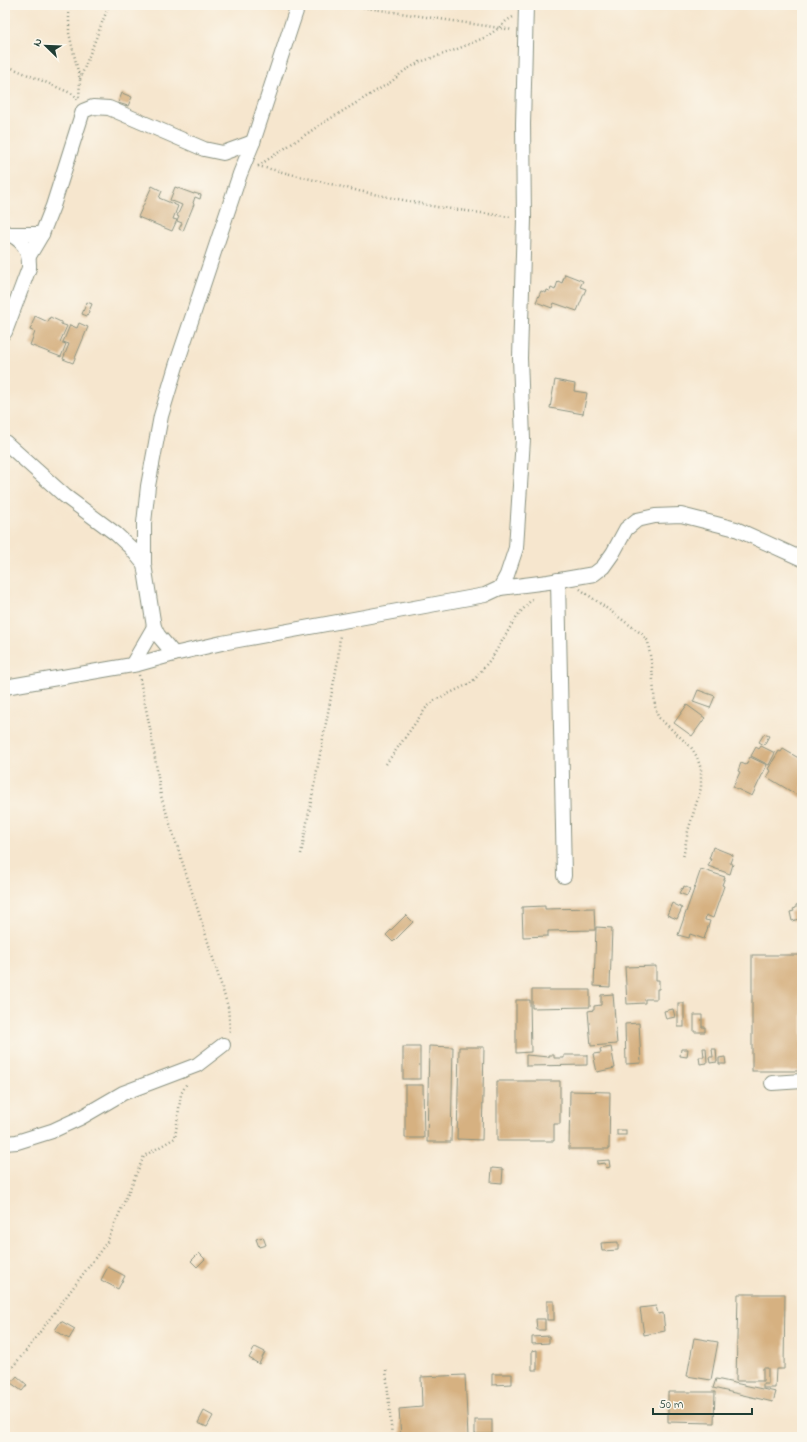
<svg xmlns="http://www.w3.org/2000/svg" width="807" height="1442" font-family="'Indie Flower',sans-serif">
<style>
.building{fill:#d6b181}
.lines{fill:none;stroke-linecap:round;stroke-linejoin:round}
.minor-casing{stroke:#8a9281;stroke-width:16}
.path{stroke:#8a9281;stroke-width:2.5;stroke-dasharray:1 3;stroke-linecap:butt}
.minor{stroke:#fff;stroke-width:14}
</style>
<rect width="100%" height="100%" fill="#fbf7ec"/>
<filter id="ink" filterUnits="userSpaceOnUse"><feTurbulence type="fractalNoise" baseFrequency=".025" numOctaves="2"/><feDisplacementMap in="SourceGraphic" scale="8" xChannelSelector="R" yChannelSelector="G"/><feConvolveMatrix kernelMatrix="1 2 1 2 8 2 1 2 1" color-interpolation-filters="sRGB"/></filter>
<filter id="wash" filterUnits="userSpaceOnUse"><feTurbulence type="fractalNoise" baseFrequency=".012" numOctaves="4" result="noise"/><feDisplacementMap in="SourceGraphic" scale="16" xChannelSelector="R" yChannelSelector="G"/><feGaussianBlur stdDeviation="0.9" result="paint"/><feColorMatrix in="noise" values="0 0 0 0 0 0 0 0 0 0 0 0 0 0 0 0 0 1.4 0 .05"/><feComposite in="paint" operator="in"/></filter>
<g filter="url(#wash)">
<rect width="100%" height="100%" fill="#f6e6ce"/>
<g id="blocks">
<g class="building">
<path d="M 122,93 L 132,97 L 128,106 L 118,103 Z"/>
<path d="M 152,186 L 162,191 L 159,198 L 178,206 L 173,219 L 177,220 L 172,231 L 138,217 Z"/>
<path d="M 175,187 L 194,194 L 194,193 L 201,195 L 200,199 L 195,197 L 193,203 L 194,204 L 183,231 L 179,229 L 182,223 L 177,221 L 179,217 L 177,216 L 182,205 L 170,200 Z"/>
<path d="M 565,274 L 583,281 L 580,287 L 586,289 L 577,311 L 554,303 L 552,308 L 536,302 L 541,291 L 546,293 L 547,290 L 550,291 L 551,288 L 555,290 L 558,281 L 562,283 Z"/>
<path d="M 87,302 L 92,304 L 87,316 L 82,314 Z"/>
<path d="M 35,316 L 48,322 L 50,317 L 61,322 L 61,324 L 67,326 L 60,342 L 66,344 L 61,357 L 30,345 L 35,332 L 30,330 Z"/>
<path d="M 79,323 L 88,327 L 73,363 L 63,359 L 69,344 L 63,342 L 70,325 L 77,328 Z"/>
<path d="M 555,380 L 575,384 L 574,391 L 587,393 L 583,414 L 550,408 Z"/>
<path d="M 698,690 L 715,696 L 710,708 L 693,702 Z"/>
<path d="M 687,705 L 705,718 L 692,736 L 674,723 Z"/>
<path d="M 764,734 L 769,736 L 764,745 L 759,742 Z"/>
<path d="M 761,746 L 775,753 L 769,765 L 751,756 L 756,747 L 759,749 Z"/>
<path d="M 783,749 L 802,760 L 802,798 L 767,777 L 771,771 L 768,769 L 779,751 L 781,752 Z"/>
<path d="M 750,757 L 767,765 L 752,796 L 733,787 L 740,772 L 738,771 L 741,763 L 746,765 Z"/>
<path d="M 713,847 L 733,855 L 730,863 L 733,864 L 730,874 L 708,866 L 711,859 L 709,859 Z"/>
<path d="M 701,869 L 725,877 L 722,885 L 724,886 L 713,918 L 706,915 L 705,920 L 710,921 L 704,939 L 690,934 L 689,938 L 678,935 Z"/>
<path d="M 684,886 L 690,889 L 687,896 L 679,893 L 682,888 L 683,889 Z"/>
<path d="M 672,903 L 682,908 L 677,919 L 667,915 Z"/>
<path d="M 800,904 L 802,918 L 792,921 L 790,912 L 794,911 L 793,909 L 796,908 L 796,905 Z"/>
<path d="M 545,906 L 545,909 L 594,908 L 595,930 L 548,931 L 548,936 L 523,937 L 522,907 Z"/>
<path d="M 406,915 L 413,922 L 393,942 L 386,935 Z"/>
<path d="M 596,927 L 612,928 L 610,987 L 594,986 Z"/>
<rect x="752" y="955" width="50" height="116"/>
<path d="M 656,966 L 656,980 L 659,980 L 659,989 L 657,989 L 657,999 L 645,999 L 645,1003 L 627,1004 L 625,967 Z"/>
<path d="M 532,990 L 590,990 L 590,1007 L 532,1008 Z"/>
<path d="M 613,994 L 617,1044 L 591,1046 L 588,1011 L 594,1010 L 594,1006 L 601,1005 L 601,995 Z"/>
<path d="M 516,1000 L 530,1000 L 531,1052 L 516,1053 Z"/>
<rect x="678" y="1003" width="6" height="24"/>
<path d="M 673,1009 L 675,1017 L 666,1019 L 664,1011 Z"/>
<path d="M 694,1015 L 702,1015 L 702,1027 L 705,1027 L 705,1032 L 694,1032 Z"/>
<path d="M 639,1023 L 641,1063 L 626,1064 L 625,1024 Z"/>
<path d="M 429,1046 L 453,1047 L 451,1142 L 427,1142 Z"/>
<rect x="403" y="1047" width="17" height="32"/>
<path d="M 459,1047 L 484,1047 L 482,1140 L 457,1139 Z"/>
<path d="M 611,1047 L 615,1068 L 597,1072 L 593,1054 L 601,1053 L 600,1049 Z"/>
<path d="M 703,1048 L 706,1048 L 707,1063 L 700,1064 L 699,1057 L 704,1057 Z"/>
<path d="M 681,1049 L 688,1049 L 687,1057 L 680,1056 Z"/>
<path d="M 712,1049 L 716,1049 L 717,1062 L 710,1063 L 709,1057 L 713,1057 Z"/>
<path d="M 526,1055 L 549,1057 L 549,1055 L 554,1055 L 554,1058 L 564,1058 L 564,1055 L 587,1055 L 587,1065 L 526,1066 Z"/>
<path d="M 725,1057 L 726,1064 L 719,1064 L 719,1058 Z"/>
<path d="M 497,1081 L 560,1081 L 560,1124 L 554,1124 L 554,1141 L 497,1141 Z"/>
<path d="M 405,1085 L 423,1085 L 424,1138 L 405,1138 Z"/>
<path d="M 570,1091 L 610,1092 L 609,1149 L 569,1149 Z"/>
<rect x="617" y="1130" width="9" height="5"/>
<path d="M 609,1160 L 610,1167 L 606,1168 L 605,1163 L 597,1164 L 597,1161 Z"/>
<path d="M 492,1168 L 503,1169 L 502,1183 L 491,1182 Z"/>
<path d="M 263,1237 L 266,1245 L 259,1247 L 256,1239 Z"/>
<path d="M 618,1242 L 618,1250 L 602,1251 L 601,1243 Z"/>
<path d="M 199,1253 L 205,1259 L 197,1267 L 191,1261 Z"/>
<path d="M 108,1267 L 125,1276 L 118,1289 L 101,1280 Z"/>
<path d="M 738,1294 L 785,1294 L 784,1369 L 776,1369 L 775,1388 L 763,1388 L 763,1384 L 768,1384 L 768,1368 L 763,1368 L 763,1381 L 736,1381 Z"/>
<rect x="547" y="1301" width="7" height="19"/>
<path d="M 656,1306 L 658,1314 L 663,1313 L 665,1331 L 644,1335 L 640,1308 Z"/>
<path d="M 536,1319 L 545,1319 L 545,1330 L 537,1330 Z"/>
<path d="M 61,1321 L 75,1329 L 69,1339 L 55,1330 Z"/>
<path d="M 549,1336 L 549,1343 L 532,1344 L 532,1337 Z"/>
<path d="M 694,1338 L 718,1342 L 711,1380 L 687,1376 Z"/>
<path d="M 255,1347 L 265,1352 L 259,1364 L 249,1358 Z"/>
<path d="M 537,1350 L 537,1370 L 532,1370 L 532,1351 Z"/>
<path d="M 492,1374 L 512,1374 L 512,1384 L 492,1385 Z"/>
<path d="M 465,1375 L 468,1437 L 401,1437 L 399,1409 L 422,1407 L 421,1377 Z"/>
<path d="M 17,1376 L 27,1385 L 22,1391 L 11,1383 Z"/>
<path d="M 716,1379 L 776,1392 L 773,1402 L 713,1388 Z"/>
<path d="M 668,1392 L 715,1392 L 714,1423 L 668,1422 Z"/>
<path d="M 204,1411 L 213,1416 L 207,1427 L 198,1423 Z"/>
<rect x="475" y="1420" width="17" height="14"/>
</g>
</g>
</g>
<g filter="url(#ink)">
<use href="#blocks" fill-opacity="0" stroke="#8a9281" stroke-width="1"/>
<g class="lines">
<defs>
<g id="minor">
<path d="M 5,232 C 22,239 30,249 29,268 L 5,332"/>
<path d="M 10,234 L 42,234"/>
<path d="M 29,256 L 42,234 L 53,206 L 83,111 L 93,107 L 109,108 L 204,149 L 223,153 L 253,142"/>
<path d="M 5,442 L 65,496 L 116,534 L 131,548 L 144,564 L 154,627 L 158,635 L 174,654"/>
<path d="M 144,564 L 144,523 L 148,486 L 161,416 L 176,366 L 240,174 L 253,142 L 298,5"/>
<path d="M 558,580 L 564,876"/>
<path d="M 500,588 L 548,582 L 594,574 L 603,567 L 613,553 L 626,529 L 637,520 L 655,516 L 681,515 L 736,529 L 802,559"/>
<path d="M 132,665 L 154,627"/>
<path d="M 5,687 L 138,664 L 174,654 L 222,643 L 485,595 L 500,588 L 507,575 L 516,548 L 523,439 L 520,358 L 524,219 L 523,124 L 526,5"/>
<path d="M 772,1083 L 802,1081"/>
<path d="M 5,1143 L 17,1142 L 52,1131 L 80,1118 L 123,1093 L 197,1065 L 223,1045"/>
</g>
</defs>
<use href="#minor" class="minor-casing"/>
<g class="path">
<path d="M 69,5 L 69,33 L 80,80 L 79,99"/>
<path d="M 347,5 L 513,30"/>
<path d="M 5,65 L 73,94 L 78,100"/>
<path d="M 80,79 L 109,5"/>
<path d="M 258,166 L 323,123 L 391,82 L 404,71 L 420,62 L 455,50 L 486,37 L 499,28 L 506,21 L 513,17"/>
<path d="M 258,166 L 359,191 L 437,207 L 511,217"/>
<path d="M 580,589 L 642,634 L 648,641 L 649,649 L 652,667 L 655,706 L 658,717 L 691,747 L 697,757 L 701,769 L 701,788 L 688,831 L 683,858"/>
<path d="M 139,675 L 151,733 L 161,796 L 204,929 L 228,1007 L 230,1030 L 229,1034"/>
<path d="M 386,764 L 426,708 L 435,700 L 469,684 L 475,679 L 493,656 L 517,616 L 534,597"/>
<path d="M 301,854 L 338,660 L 340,634"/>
<path d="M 386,1370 L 392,1437"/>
<path d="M 5,1376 L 25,1352 L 107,1242 L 144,1156 L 175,1138 L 181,1094 L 187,1083"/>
</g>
<use href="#minor" class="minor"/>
</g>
</g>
<rect width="807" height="1442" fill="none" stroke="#fbf7ec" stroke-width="20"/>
<g transform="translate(46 46) rotate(293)" stroke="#fbf7ec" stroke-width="3" paint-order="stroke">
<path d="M0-3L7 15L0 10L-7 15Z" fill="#1f3d34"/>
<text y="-6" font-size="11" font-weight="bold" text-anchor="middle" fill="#1f3d34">N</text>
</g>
<path d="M653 1408v6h99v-6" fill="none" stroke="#1f3d34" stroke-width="2"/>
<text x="659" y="1408" font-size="12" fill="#1f3d34" stroke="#fbf7ec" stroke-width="3" paint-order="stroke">50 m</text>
</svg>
